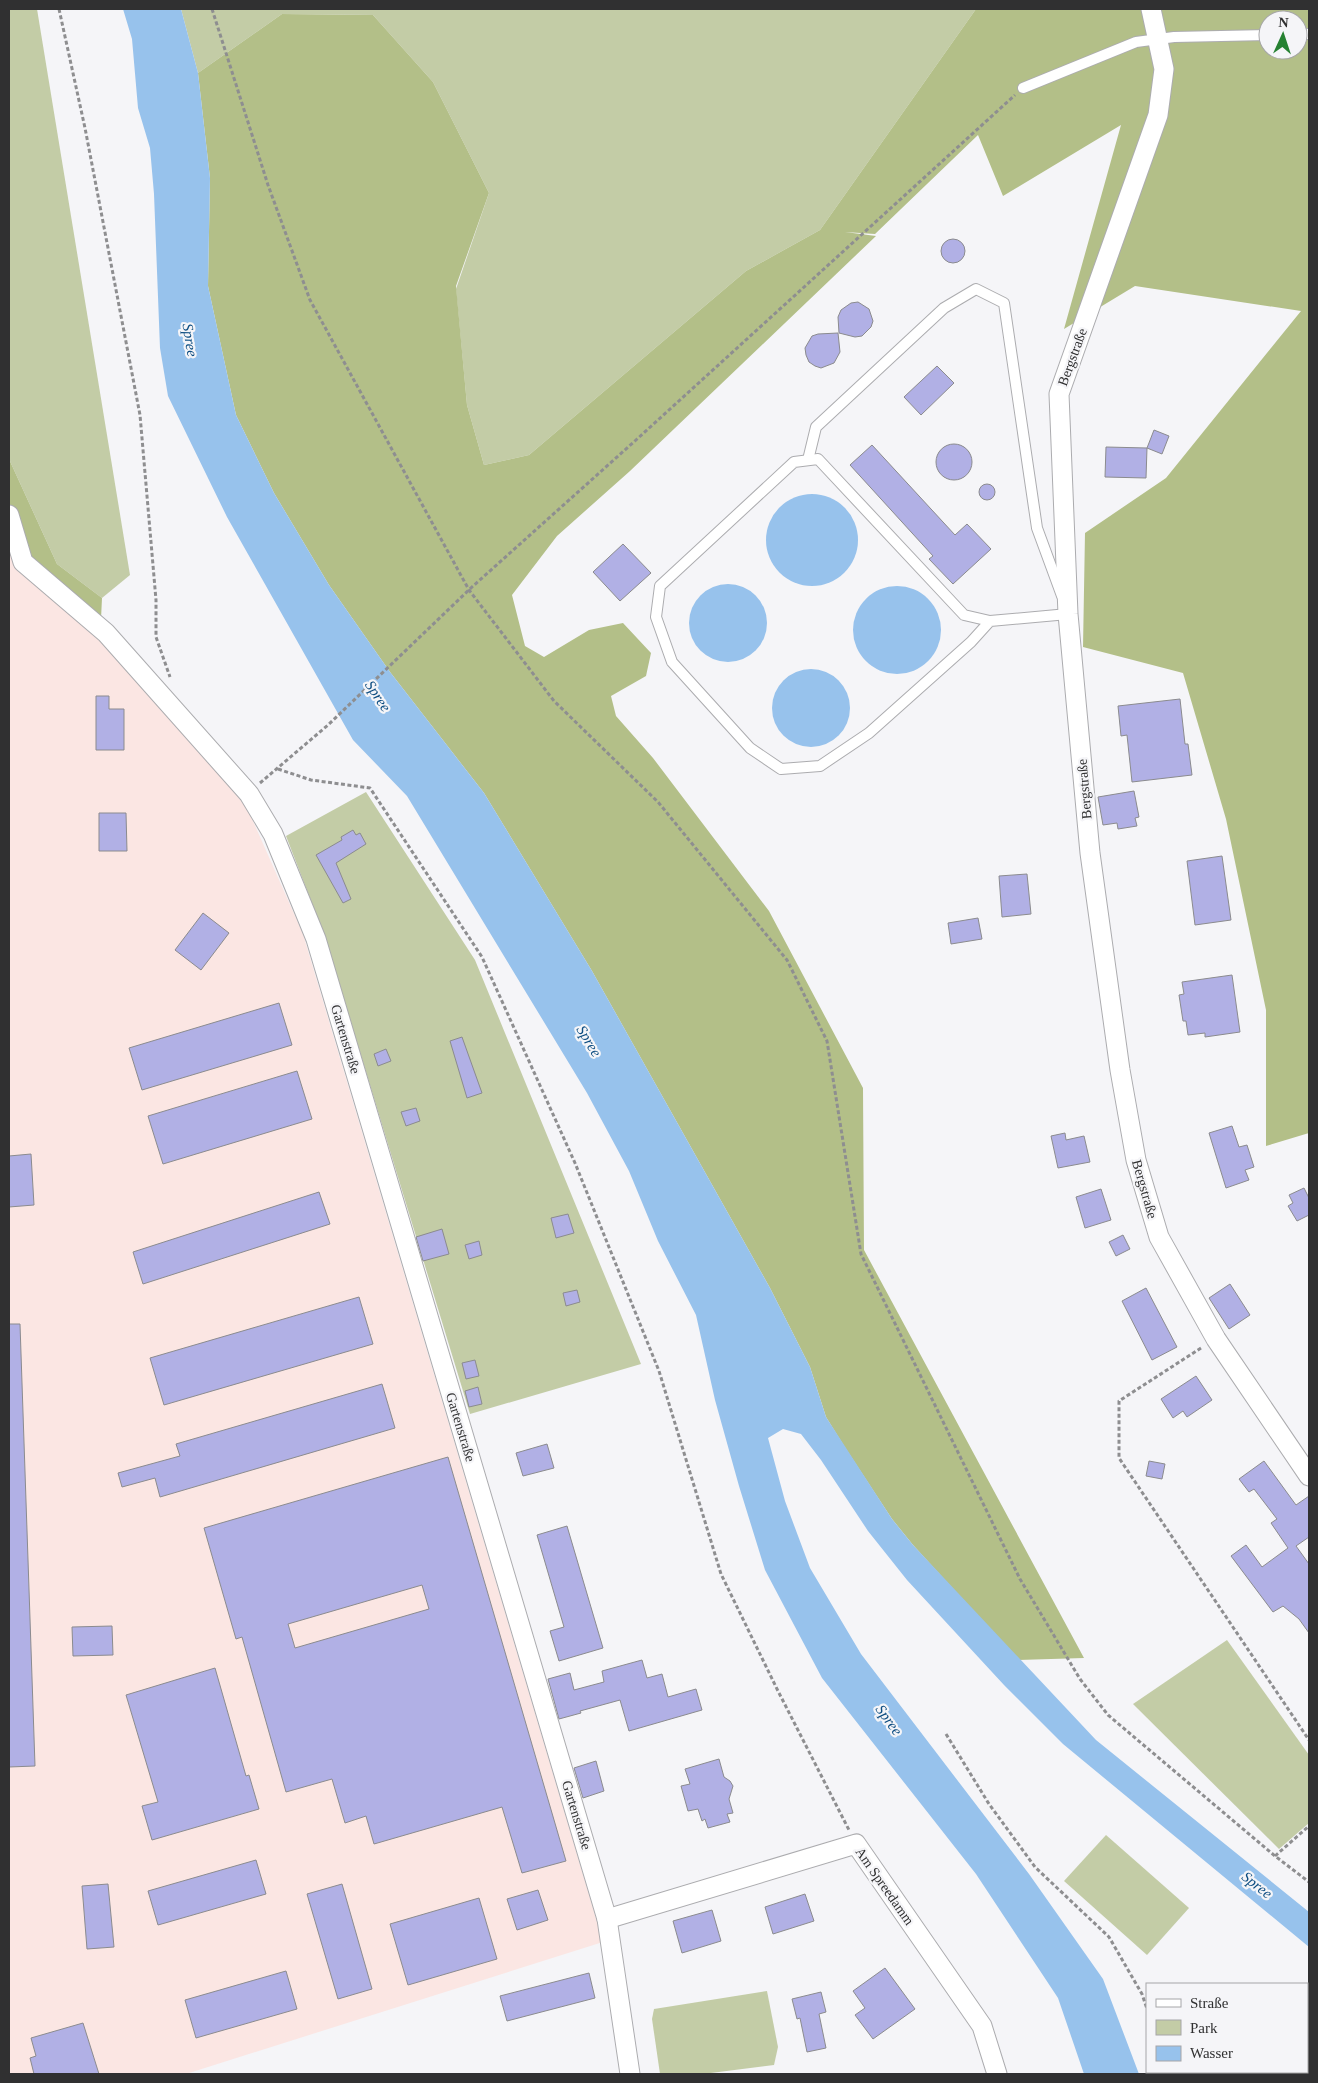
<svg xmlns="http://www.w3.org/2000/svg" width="1318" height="2083" font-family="Georgia,serif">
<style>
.industrial{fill:#fbe6e3}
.green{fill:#c3cca6}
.forest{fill:#b3bf88;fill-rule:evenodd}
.water{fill:#97c2ec}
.building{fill:#b1b0e5;stroke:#8b8b8e;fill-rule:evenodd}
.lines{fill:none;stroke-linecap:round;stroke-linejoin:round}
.lane-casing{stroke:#acacaf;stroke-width:12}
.street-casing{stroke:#acacaf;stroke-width:21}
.path{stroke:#8e8e90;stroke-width:3;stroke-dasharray:4 2.5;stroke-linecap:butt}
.lane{stroke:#fff;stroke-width:10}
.street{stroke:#fff;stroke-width:19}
.labels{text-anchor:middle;stroke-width:4.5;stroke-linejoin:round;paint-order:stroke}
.street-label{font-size:14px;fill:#303031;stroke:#f5f5f8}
.water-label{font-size:15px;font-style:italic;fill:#0d4d81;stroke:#f5f5f8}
</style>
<rect width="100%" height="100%" fill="#f5f5f8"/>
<path class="industrial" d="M 9,532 L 100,640 L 238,787 L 303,934 L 603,1942 L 186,2074 L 9,2074 Z"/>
<g class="green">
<path d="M 9,9 L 37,9 L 130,575 L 102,598 L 57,564 L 9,459 Z"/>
<path d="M 181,9 L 976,9 L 820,230 L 746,271 L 529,455 L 484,465 L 467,405 L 456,289 L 489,193 L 433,82 L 373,15 L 282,14 L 198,73 Z"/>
<path d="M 366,792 L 475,960 L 641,1364 L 470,1414 L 325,937 L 286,836 Z"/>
<path d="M 1227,1640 L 1309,1755 L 1309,1823 L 1279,1849 L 1133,1704 Z"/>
<path d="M 1106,1835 L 1189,1908 L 1147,1955 L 1064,1881 Z"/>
<path d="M 767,1991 L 778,2047 L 774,2065 L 703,2074 L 660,2074 L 652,2019 L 654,2009 Z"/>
</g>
<g class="forest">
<path d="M 976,9 L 1309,9 L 1309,1133 L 1266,1146 L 1266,1010 L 1226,819 L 1183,673 L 1083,647 L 1085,533 L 1166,478 L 1301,311 L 1135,286 L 1064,329 L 1121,125 L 1003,196 L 978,135 L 875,234 L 845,232 L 876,236 L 630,471 L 557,536 L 512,595 L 525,646 L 544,657 L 589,630 L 623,623 L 651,653 L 646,676 L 611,696 L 616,716 L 653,758 L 769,911 L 863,1088 L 864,1250 L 1084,1658 L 1018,1660 L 913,1545 L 892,1519 L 844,1446 L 826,1417 L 810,1367 L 770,1288 L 592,971 L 484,793 L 390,672 L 329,585 L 274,493 L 236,415 L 208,286 L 210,178 L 198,73 L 282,14 L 373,15 L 433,82 L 489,193 L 456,286 L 467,405 L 484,465 L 529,455 L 746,271 L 820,230 ZM 1268,20 L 1298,20 L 1298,50 L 1268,50 Z"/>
<path d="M 9,459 L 57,564 L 102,598 L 100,640 L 9,532 Z"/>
</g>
<g class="water">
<path d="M 123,9 L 181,9 L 198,73 L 210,178 L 208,286 L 236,415 L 274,493 L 329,585 L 390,672 L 484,793 L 592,971 L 770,1288 L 810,1367 L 826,1417 L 892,1519 L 913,1545 L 1096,1740 L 1309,1912 L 1309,1947 L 1063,1744 L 1004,1685 L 907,1580 L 868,1531 L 821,1460 L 801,1434 L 783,1429 L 768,1438 L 785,1501 L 810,1568 L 861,1654 L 1029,1874 L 1103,1979 L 1139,2074 L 1084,2074 L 1058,1998 L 976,1874 L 822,1678 L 765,1570 L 739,1486 L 715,1400 L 696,1315 L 658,1241 L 629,1171 L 587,1093 L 407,796 L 353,740 L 227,517 L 168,396 L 160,348 L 154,194 L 150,148 L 138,108 L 132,39 Z"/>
<circle cx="812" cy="540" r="46"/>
<circle cx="728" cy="623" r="39"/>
<circle cx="897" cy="630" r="44"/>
<circle cx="811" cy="708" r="39"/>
</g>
<g class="building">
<circle cx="953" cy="251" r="12"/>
<path d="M 858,302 L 869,309 L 873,321 L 871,327 L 862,336 L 855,337 L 839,333 L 838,317 L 841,310 L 851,303 Z"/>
<path d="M 838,333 L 840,352 L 834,363 L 821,368 L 815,366 L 809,362 L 806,355 L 805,348 L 812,336 L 818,334 Z"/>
<path d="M 937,366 L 954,383 L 921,415 L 904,397 Z"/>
<path d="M 1154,430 L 1169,436 L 1162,454 L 1147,448 Z"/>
<circle cx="954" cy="462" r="18"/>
<path d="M 872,445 L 955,535 L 967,524 L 991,549 L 953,584 L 929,559 L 933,556 L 850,465 Z"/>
<path d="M 1106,447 L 1147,448 L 1146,478 L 1105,477 Z"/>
<circle cx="987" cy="492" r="8"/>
<path d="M 623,544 L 651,573 L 620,601 L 593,572 Z"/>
<path d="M 96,696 L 109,696 L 109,709 L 124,709 L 124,750 L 96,750 Z"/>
<path d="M 1180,699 L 1185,744 L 1188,744 L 1192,775 L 1132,782 L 1127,735 L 1121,736 L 1118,706 Z"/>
<path d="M 1134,791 L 1139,817 L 1135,818 L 1137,826 L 1118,829 L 1117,823 L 1103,825 L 1098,797 Z"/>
<path d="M 99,813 L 126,813 L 127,851 L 99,851 Z"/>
<path d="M 353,830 L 356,835 L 360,833 L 366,844 L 336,863 L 351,899 L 343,903 L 316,855 L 342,840 L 341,837 Z"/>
<path d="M 1222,856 L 1231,920 L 1195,925 L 1187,861 Z"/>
<path d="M 1027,874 L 1031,914 L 1002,917 L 999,876 Z"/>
<path d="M 203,913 L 229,933 L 201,970 L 175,950 Z"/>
<path d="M 978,918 L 982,939 L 951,944 L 948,923 Z"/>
<path d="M 1232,975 L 1240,1032 L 1205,1037 L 1205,1033 L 1188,1035 L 1186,1021 L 1183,1021 L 1179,995 L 1184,994 L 1182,982 Z"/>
<path d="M 279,1003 L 292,1045 L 142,1090 L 129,1048 Z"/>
<path d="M 462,1037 L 482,1093 L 467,1098 L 450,1041 Z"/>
<path d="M 386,1049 L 391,1061 L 378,1066 L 374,1054 Z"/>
<path d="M 297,1071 L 312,1119 L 163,1164 L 148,1116 Z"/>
<path d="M 416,1108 L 420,1121 L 406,1126 L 401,1112 Z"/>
<path d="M 1232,1126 L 1239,1147 L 1247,1145 L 1254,1167 L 1245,1170 L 1249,1180 L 1226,1188 L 1209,1133 Z"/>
<path d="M 1065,1133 L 1066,1140 L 1084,1136 L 1090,1162 L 1058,1168 L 1051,1136 Z"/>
<path d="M 31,1154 L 34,1205 L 9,1207 L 9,1156 Z"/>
<path d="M 1304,1188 L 1309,1198 L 1309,1215 L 1297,1221 L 1288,1206 L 1293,1203 L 1289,1195 Z"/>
<path d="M 1101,1189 L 1111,1220 L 1085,1228 L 1076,1197 Z"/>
<path d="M 319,1192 L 330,1224 L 143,1284 L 133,1252 Z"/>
<path d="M 568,1214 L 574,1233 L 556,1238 L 551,1218 Z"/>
<path d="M 442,1229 L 449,1254 L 423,1261 L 416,1237 Z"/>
<path d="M 1123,1235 L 1130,1249 L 1116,1256 L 1109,1242 Z"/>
<path d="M 479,1241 L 482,1255 L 469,1259 L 465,1245 Z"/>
<path d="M 1230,1284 L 1250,1315 L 1229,1329 L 1209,1298 Z"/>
<path d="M 1146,1288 L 1177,1347 L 1152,1360 L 1122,1301 Z"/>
<path d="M 577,1290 L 580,1302 L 566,1306 L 563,1293 Z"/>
<path d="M 359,1297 L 373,1344 L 164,1405 L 150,1358 Z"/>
<path d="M 9,1324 L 20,1324 L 35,1766 L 9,1767 Z"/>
<path d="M 475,1360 L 479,1376 L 466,1379 L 462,1363 Z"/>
<path d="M 1196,1376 L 1212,1400 L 1187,1417 L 1183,1411 L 1173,1418 L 1161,1399 Z"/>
<path d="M 382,1384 L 395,1428 L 160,1497 L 155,1478 L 122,1487 L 118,1473 L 180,1456 L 176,1444 Z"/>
<path d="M 478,1387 L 482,1404 L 469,1407 L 465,1391 Z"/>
<path d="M 547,1444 L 554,1468 L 523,1476 L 516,1453 Z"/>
<path d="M 448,1457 L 566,1861 L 522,1873 L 502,1807 L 374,1844 L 366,1816 L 345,1823 L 332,1779 L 286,1792 L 242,1637 L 236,1639 L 204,1528 ZM 422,1585 L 429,1609 L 295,1648 L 288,1624 Z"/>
<path d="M 1149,1461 L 1165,1464 L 1162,1479 L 1146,1476 Z"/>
<path d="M 1264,1461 L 1296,1505 L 1309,1496 L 1309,1537 L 1296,1546 L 1309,1564 L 1309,1633 L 1299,1619 L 1283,1606 L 1273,1612 L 1231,1556 L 1246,1545 L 1262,1567 L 1288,1548 L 1271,1523 L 1277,1519 L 1254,1489 L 1249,1492 L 1239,1479 Z"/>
<path d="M 567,1526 L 603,1648 L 559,1661 L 550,1631 L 564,1627 L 537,1535 Z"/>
<path d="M 112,1626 L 113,1655 L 73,1656 L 72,1627 Z"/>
<path d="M 642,1660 L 647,1678 L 662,1674 L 668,1697 L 696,1689 L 702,1710 L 629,1731 L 620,1700 L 580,1711 L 581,1713 L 559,1719 L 548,1679 L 570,1673 L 574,1690 L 604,1682 L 602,1671 Z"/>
<path d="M 215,1668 L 246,1776 L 249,1775 L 259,1809 L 152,1840 L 142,1806 L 158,1802 L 126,1695 Z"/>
<path d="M 719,1759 L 724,1777 L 730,1781 L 733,1786 L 729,1799 L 733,1813 L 727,1814 L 730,1822 L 708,1828 L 705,1819 L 702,1821 L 698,1809 L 688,1811 L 681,1786 L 690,1784 L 685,1769 Z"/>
<path d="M 596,1761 L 604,1791 L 583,1798 L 574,1768 Z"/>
<path d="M 256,1860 L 266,1894 L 158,1925 L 148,1891 Z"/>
<path d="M 108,1884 L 114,1947 L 87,1949 L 82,1886 Z"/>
<path d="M 342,1884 L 372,1989 L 338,1999 L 307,1894 Z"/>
<path d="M 538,1890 L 548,1920 L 517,1930 L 507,1899 Z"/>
<path d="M 805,1894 L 814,1921 L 773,1934 L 765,1907 Z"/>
<path d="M 479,1898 L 497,1959 L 408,1985 L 390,1924 Z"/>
<path d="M 712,1910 L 721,1941 L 682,1953 L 673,1921 Z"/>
<path d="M 885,1968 L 915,2009 L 873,2039 L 855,2015 L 865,2008 L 853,1991 Z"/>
<path d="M 286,1971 L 297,2009 L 196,2038 L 185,2000 Z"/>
<path d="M 589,1973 L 595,1998 L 507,2021 L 500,1996 Z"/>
<path d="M 821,1992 L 826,2012 L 819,2014 L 826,2048 L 807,2052 L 800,2018 L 797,2019 L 792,1999 Z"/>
<path d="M 83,2023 L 99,2074 L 34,2074 L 30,2058 L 36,2056 L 31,2038 Z"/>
</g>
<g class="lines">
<defs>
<g id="lane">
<path d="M 1298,34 L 1309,34"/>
<path d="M 1023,88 L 1136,42 L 1174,37 L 1268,35"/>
<path d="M 808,460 L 816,427 L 944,308 L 976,289 L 1004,303 L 1037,528 L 1062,596"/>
<path d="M 990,621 L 971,642 L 869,733 L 820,766 L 781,769 L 750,748 L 672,662 L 656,617 L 660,586 L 794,462 L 818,459 L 964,615 L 990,621 L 1068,614 L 1067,612"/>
</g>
<g id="street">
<path d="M 1151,9 L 1164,69 L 1158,115 L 1059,394 L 1068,614 L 1090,853 L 1120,1070 L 1136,1160 L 1159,1237 L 1216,1339 L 1309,1476"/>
<path d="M 9,515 L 23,562 L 106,633 L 249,794 L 273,834 L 316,939 L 607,1919 L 630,2074"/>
<path d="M 607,1919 L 856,1844 L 982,2026 L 997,2074"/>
</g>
</defs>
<use href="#lane" class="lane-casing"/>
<use href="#street" class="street-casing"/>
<g class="path">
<path d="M 59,9 L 85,128 L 140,415 L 156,600 L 156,637 L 170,677"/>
<path d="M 212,9 L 268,185 L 310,300 L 469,590 L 554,701 L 658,802 L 787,960 L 827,1041 L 861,1254 L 1020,1579 L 1080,1679 L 1108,1715 L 1275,1856 L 1309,1882"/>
<path d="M 278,769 L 311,780 L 370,788 L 482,957 L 575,1163 L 659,1371 L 721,1574 L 778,1691 L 849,1830"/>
<path d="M 260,783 L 328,725 L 472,587 L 636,440 L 1015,95"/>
<path d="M 1201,1348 L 1119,1401 L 1119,1458 L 1309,1740"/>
<path d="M 946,1734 L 989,1804 L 1035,1867 L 1109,1937 L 1142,1994 L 1147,2009"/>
<path d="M 1275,1856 L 1309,1826"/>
<path d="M 1168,2072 L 1169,2074"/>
</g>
<use href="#lane" class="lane"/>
<use href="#street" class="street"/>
</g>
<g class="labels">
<g class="street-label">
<text transform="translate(1072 357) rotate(-70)" y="5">Bergstraße</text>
<text transform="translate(1084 789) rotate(-95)" y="5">Bergstraße</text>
<text transform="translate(346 1039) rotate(73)" y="5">Gartenstraße</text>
<text transform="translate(1145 1189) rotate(74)" y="5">Bergstraße</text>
<text transform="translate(461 1427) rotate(73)" y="5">Gartenstraße</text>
<text transform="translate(577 1815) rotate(73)" y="5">Gartenstraße</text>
<text transform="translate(885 1886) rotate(55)" y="5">Am Spreedamm</text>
</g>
<g class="water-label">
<text transform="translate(190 340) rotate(81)" y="5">Spree</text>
<text transform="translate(378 696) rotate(56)" y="5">Spree</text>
<text transform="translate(589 1041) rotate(59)" y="5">Spree</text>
<text transform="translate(889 1720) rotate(54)" y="5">Spree</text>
<text transform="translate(1257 1885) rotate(38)" y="5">Spree</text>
</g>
</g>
<rect width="1318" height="2083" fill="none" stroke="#303031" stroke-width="20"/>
<rect x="1146" y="1983" width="162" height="90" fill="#f5f5f8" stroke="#a6a6a8"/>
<rect x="1156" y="1999" width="25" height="8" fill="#ffffff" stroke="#a6a6a8"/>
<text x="1190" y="2008" font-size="15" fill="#303031">Straße</text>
<rect x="1156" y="2020" width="25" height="15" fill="#c3cca6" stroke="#a6a6a8"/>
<text x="1190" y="2033" font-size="15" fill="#303031">Park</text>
<rect x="1156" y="2046" width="25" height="15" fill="#97c2ec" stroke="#a6a6a8"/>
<text x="1190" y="2058" font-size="15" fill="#303031">Wasser</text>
<g transform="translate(1283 35) rotate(3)"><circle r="24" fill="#f5f5f8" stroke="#a6a6a8"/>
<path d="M0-4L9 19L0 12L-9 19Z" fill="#268132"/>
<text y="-8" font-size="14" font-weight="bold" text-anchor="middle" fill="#303031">N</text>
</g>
</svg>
